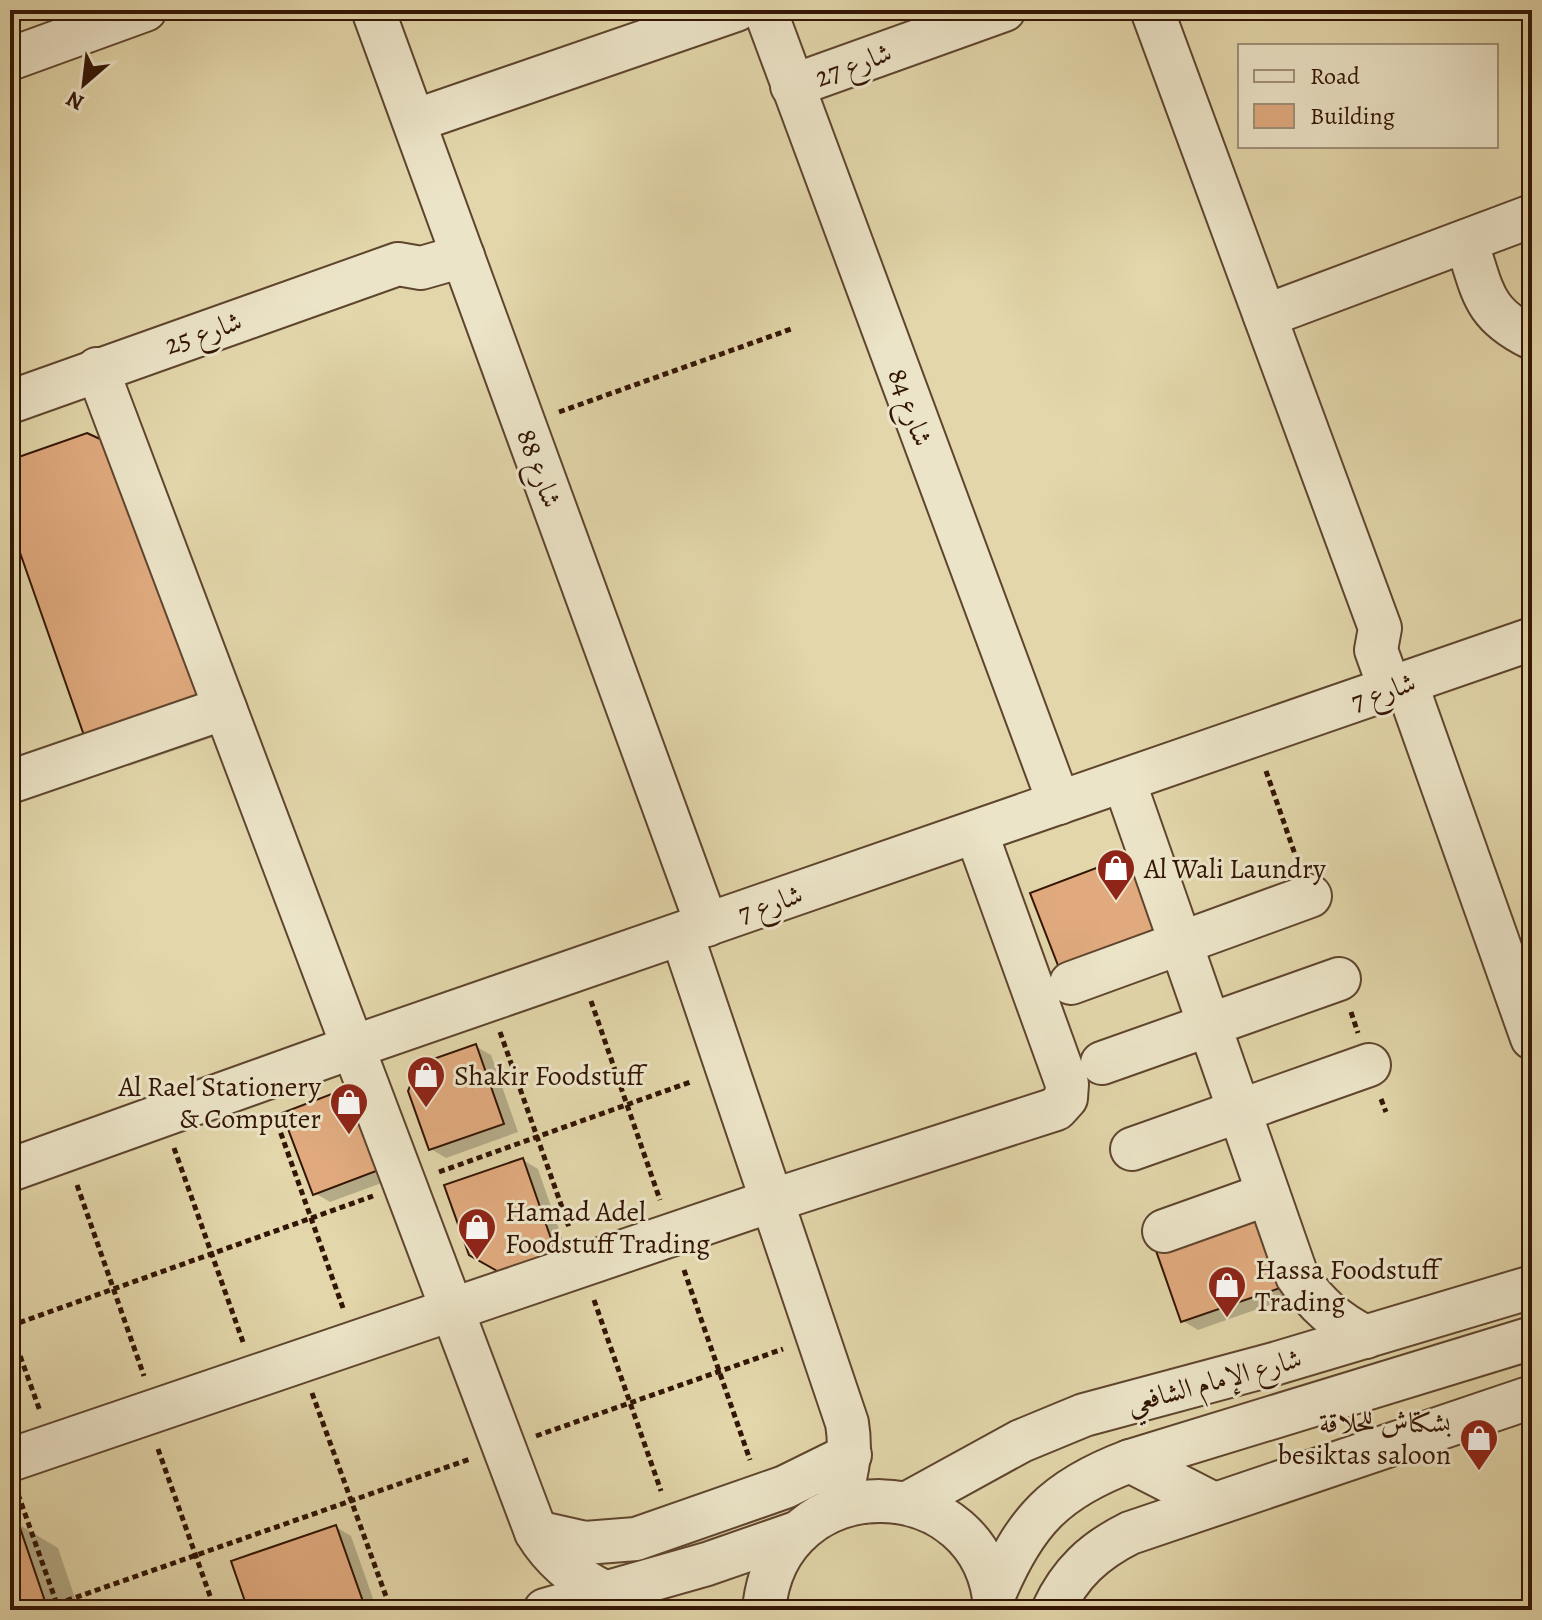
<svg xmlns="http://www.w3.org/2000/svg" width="1542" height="1620" font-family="Alegreya,Amiri,serif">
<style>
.shadow{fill:#0003}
.building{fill:#e0aa7e;stroke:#331505;stroke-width:2}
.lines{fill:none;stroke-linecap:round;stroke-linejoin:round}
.minor-casing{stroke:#5f452e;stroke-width:46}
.path{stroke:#331505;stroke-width:5;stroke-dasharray:6 4;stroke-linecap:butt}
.minor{stroke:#ece4c8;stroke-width:42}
.labels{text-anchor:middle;stroke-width:6;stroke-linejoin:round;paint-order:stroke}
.street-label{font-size:28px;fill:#331505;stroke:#ece4c8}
.poi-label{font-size:28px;fill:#331505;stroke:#ece4c8;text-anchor:start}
</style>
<rect width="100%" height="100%" fill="#e2d6aa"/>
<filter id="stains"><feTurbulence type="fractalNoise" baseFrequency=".0025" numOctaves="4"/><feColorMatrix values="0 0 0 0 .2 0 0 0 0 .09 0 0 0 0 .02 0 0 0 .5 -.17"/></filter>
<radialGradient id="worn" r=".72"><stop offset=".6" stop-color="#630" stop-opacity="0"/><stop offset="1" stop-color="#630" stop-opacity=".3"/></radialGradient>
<g class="shadow">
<path d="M 10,463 L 228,732 L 129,766 L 89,743 L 10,518 Z"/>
<path d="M 475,1046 L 491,1055 L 518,1132 L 446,1158 L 431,1149 Z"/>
<path d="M 285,1114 L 406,1174 L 330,1202 L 315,1193 Z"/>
<path d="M 523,1160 L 538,1169 L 570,1261 L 447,1186 Z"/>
<path d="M 1256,1212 L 1298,1295 L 1198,1330 L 1183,1321 Z"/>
<path d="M 18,1524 L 58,1548 L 79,1610 L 10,1610 L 10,1527 Z"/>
<path d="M 336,1527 L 351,1536 L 377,1610 L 251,1610 Z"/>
</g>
<g class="building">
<path d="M 87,433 L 113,445 L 203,686 L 188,709 L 87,744 L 10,524 L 10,460 Z"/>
<path d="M 1120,859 L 1130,862 L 1136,870 L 1159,930 L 1059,968 L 1030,893 Z"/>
<path d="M 476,1044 L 504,1124 L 429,1150 L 408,1091 L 419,1064 Z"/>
<path d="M 342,1090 L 368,1103 L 392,1165 L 313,1195 L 282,1113 Z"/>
<path d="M 523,1158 L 556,1253 L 499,1272 L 469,1255 L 444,1185 Z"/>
<path d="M 1256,1209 L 1283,1287 L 1181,1322 L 1154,1245 Z"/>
<path d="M 18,1522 L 48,1610 L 10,1610 L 10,1525 Z"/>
<path d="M 336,1525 L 366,1610 L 248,1610 L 231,1561 Z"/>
<path d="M 200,1602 L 203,1610 L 177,1610 Z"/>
</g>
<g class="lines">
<defs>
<g id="minor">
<path d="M 373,10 L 707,925"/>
<path d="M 765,10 L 1059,803"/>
<path d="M 1152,10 L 1380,628 L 1376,650 L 1390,689"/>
<path d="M 10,59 L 145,10"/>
<path d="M 792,86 L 1004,10"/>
<path d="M 414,121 L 736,10"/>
<path d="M 1466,241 C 1483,290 1481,313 1532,338"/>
<path d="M 1265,316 L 1532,216"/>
<path d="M 97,369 L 536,1532 C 553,1560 575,1578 604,1592"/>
<path d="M 10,402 L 398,264 L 421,268 L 463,256"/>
<path d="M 1406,683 L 1532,1038"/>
<path d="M 1124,781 L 1297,1276 C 1316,1304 1336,1322 1366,1337"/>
<path d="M 10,782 L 225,708"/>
<path d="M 682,935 L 847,1423 C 852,1454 847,1479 835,1508"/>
<path d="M 1071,983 L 1310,896"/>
<path d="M 1102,1063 L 1339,979"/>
<path d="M 1132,1149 L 1369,1065"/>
<path d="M 10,1170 L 353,1047 L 1532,639"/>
<path d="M 1164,1231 L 1268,1194"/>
<path d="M 10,1460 L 771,1201 L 1056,1109 L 1066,1098 L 1067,1084 L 976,832"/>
<path d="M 1130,1461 L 1214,1504"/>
<path d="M 908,1503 L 1021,1441 L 1084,1415 L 1274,1364 L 1532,1287"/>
<path d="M 536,1532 L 585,1543 L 636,1539 L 785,1487 L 850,1455"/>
<path d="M 994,1595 C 1025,1521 1055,1489 1130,1461 L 1532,1338"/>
<path d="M 545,1610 L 707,1564 L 799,1532"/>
<path d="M 764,1610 C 777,1462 987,1468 995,1609"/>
<path d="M 1053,1610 C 1070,1573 1094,1551 1130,1533 L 1532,1397"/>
</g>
</defs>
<use href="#minor" class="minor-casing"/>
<g class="path">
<path d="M 559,412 L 794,328"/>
<path d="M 1266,771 L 1298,863"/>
<path d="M 591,1001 L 660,1200"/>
<path d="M 1351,1012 L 1358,1033"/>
<path d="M 500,1032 L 570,1230"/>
<path d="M 1381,1099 L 1386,1112"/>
<path d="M 274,1114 L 343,1308"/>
<path d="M 174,1148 L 243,1342"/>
<path d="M 439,1172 L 693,1081"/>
<path d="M 77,1185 L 144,1376"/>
<path d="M 684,1270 L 750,1460"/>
<path d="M 594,1300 L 661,1491"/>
<path d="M 10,1326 L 373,1196"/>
<path d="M 10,1328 L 40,1411"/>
<path d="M 312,1393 L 391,1610"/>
<path d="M 536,1436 L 783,1349"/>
<path d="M 158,1449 L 215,1610"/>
<path d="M 18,1494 L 59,1610"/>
<path d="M 57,1604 L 470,1459"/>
</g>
<use href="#minor" class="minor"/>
</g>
<defs>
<symbol id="shop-pin" viewBox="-11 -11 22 30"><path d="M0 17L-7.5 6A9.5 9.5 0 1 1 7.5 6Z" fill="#8f2418" stroke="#ece4c8"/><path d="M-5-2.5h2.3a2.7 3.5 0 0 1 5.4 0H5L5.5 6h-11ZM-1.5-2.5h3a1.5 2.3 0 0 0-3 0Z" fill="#fff"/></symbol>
</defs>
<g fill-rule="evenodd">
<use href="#shop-pin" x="1094" y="846" width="44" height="60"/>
<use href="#shop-pin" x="404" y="1053" width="44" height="60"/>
<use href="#shop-pin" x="327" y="1080" width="44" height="60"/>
<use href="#shop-pin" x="455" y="1205" width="44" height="60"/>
<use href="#shop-pin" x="1205" y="1263" width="44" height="60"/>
<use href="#shop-pin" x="1457" y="1416" width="44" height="60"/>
</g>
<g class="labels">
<g class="street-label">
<text transform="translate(853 64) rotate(-20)" y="10">شارع 27</text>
<text transform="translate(203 332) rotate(-19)" y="10">شارع 25</text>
<text transform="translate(911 407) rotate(70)" y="10">شارع 84</text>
<text transform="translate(540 468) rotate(70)" y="10">شارع 88</text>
<text transform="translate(1383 691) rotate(-19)" y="10">شارع 7</text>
<text transform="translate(770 903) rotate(-19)" y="10">شارع 7</text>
<text transform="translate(1214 1380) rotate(-15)" y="10">شارع الإمام الشافعي</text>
</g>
<g class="poi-label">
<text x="1144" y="878">Al Wali Laundry</text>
<text x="454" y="1085">Shakir Foodstuff</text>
<text x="321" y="1096" text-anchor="end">Al Rael Stationery<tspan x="321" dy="32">&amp; Computer</tspan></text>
<text x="505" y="1221">Hamad Adel<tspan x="505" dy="32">Foodstuff Trading</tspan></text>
<text x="1255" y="1279">Hassa Foodstuff<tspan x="1255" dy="32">Trading</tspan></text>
<text x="1451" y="1432" text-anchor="end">بشكتاش للحلاقة<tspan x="1451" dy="32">besiktas saloon</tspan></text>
</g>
</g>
<rect width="1542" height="1620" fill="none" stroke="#e2d6aa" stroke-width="40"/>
<rect x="12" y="12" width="1518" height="1596" fill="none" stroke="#331505" stroke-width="4"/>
<rect x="20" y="20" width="1502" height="1580" fill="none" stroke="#331505" stroke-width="2"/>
<rect x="1238" y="44" width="260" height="104" fill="#ece4c8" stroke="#a2917a" stroke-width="2"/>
<rect x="1254" y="70" width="40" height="12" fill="#ece4c8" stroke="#a2917a" stroke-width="2"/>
<text x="1310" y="84" font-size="24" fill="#331505">Road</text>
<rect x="1254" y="104" width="40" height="24" fill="#e0aa7e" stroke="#a2917a" stroke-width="2"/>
<text x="1310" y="124" font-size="24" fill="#331505">Building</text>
<g transform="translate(84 84) rotate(208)" stroke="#ece4c8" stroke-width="6" paint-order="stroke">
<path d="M0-6L14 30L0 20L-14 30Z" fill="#331505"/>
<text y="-12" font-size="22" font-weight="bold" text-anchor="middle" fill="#331505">N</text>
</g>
<rect width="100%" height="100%" filter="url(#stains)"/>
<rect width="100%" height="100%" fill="url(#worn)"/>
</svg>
